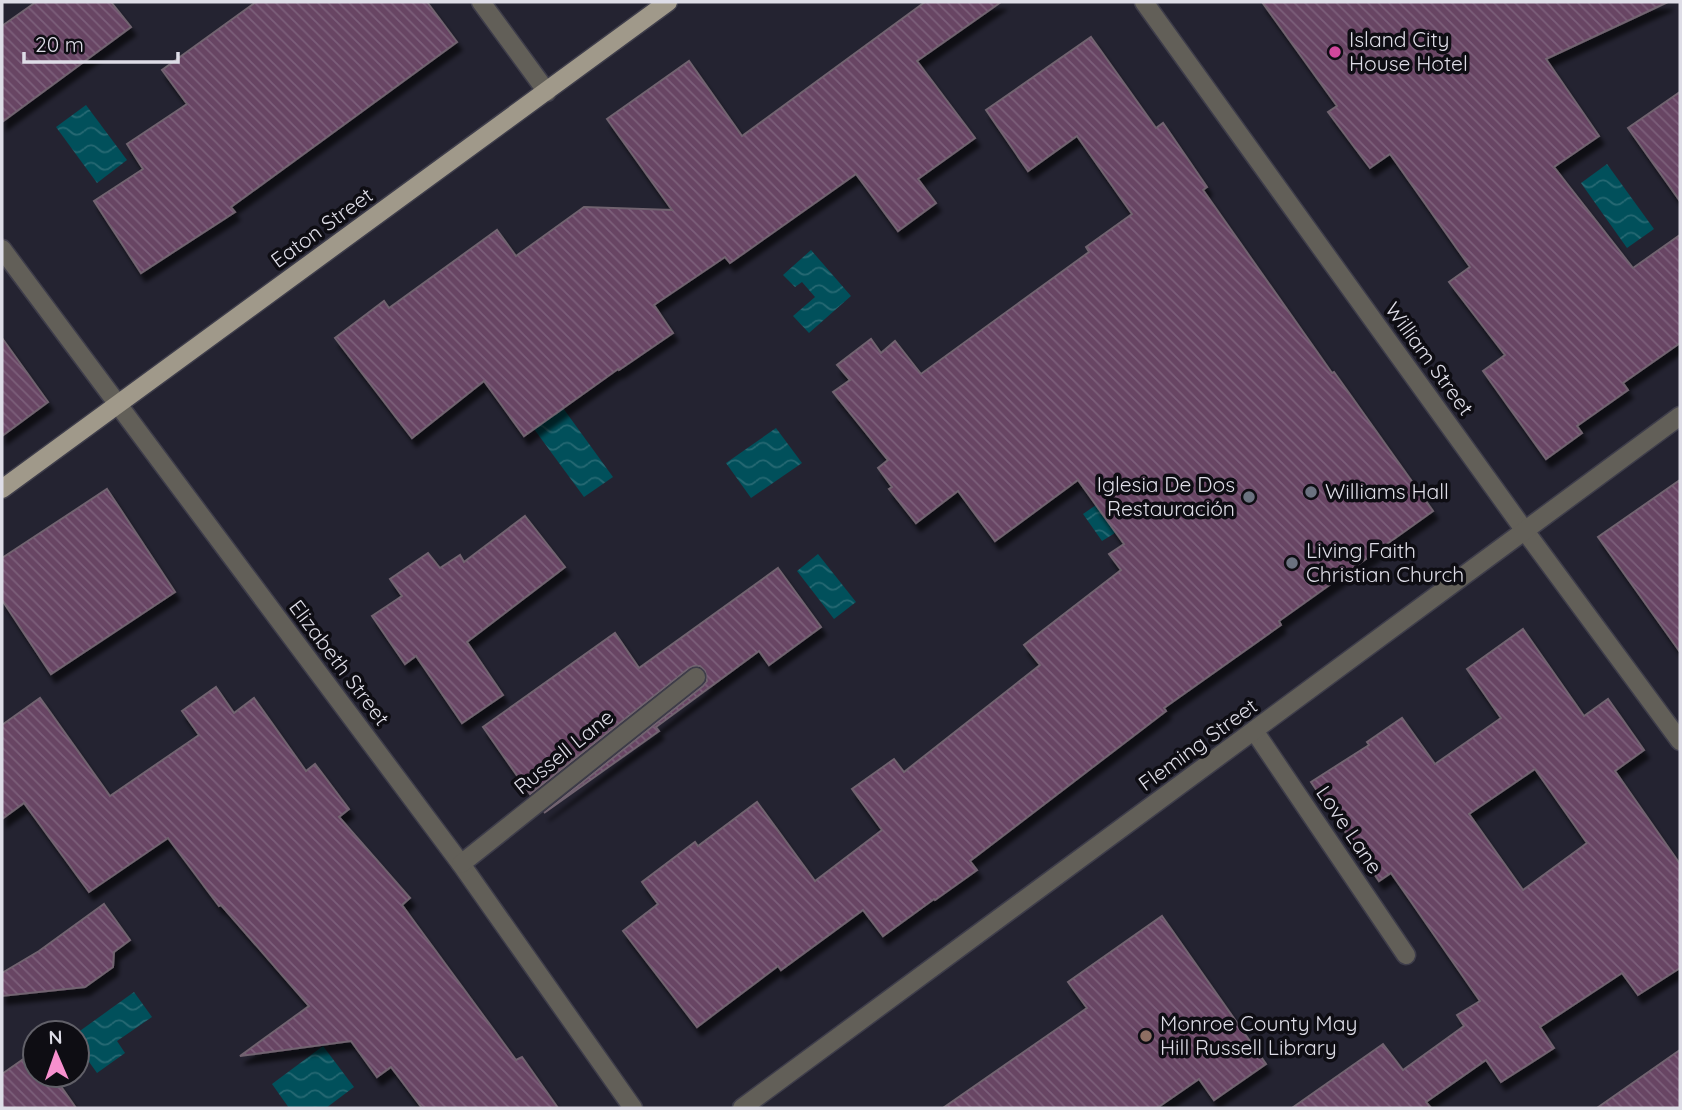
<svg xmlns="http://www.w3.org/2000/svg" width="1682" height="1110" font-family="Quicksand,sans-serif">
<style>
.water{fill:url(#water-waves)}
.building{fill:url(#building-back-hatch);stroke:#71636f;stroke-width:2;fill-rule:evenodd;filter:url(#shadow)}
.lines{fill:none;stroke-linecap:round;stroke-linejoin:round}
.minor-casing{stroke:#3e3d4a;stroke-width:21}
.major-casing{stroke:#3e3d4a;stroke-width:21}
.minor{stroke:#625f58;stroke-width:18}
.major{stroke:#a0998a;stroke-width:18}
.hotel-dot{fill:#d1479c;stroke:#0e0d13;stroke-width:2.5}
.worship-dot{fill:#6b7280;stroke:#0e0d13;stroke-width:2.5}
.education-dot{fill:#8d6e63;stroke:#0e0d13;stroke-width:2.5}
.labels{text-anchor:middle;stroke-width:7;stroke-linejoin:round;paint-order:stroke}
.poi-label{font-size:21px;fill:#dedde7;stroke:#0e0d13;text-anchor:start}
.street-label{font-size:21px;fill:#dedde7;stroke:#0e0d13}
</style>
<defs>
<pattern id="water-waves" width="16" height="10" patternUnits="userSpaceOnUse" patternTransform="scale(1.75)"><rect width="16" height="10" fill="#01505b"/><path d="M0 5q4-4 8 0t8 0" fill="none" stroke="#266973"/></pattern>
<pattern id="building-back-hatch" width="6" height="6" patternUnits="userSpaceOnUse" patternTransform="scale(1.75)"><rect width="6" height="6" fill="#674464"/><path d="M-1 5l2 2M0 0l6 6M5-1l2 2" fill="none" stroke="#7c5f7a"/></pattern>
<filter id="shadow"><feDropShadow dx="4.5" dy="8" stdDeviation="2" flood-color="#0009"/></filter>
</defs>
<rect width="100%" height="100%" fill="#242331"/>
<g class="water">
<path d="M 86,105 L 127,160 L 97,183 L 56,127 Z"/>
<path d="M 1607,164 L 1654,229 L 1627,248 L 1581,183 Z"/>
<path d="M 811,250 L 851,296 L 809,333 L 793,316 L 815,297 L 802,282 L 795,287 L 783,275 Z"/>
<path d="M 563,408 L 613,477 L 584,497 L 534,429 Z"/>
<path d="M 776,428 L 802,463 L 751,498 L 726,463 Z"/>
<path d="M 1158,462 L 1114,528 L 1115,533 L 1102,541 L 1083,514 Z"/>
<path d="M 818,554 L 856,602 L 834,619 L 797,571 Z"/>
<path d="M 134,992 L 152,1017 L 117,1041 L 125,1053 L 97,1073 L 77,1045 L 77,1033 Z"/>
<path d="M 323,1046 L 354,1087 L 326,1108 L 289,1108 L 272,1084 Z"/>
</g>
<g class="building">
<path d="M 36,2 L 111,2 L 131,27 L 2,122 L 2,26 Z"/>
<path d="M 256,2 L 427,2 L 457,42 L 231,207 L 235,212 L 141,273 L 94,201 L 143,169 L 127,144 L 187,104 L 162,70 Z"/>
<path d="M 925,2 L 1001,2 L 917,61 L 975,138 L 918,179 L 936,203 L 898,231 L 856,174 L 730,263 L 725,257 L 654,305 L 673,333 L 619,370 L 618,369 L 524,436 L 484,381 L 412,438 L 335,338 L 384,301 L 389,308 L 497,230 L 516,256 L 584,207 L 672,210 L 607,119 L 689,61 L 742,136 Z"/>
<path d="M 1262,2 L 1668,2 L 1546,59 L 1599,136 L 1554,167 L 1633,268 L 1680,235 L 1680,343 L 1623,383 L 1628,390 L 1577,426 L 1582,433 L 1546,459 L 1483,371 L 1505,355 L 1449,282 L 1470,267 L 1390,154 L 1370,168 L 1328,112 L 1337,106 Z"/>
<path d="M 1091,37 L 1156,128 L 1163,123 L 1207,187 L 1203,190 L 1332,373 L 1334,372 L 1433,511 L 1279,621 L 1281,625 L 1164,708 L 1166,711 L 970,861 L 977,870 L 935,900 L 934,899 L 883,936 L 863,910 L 781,970 L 778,966 L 697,1027 L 623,931 L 658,904 L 642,882 L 695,842 L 698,846 L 757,802 L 815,881 L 882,830 L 852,789 L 894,759 L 904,772 L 1040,665 L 1024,645 L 1121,570 L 1109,554 L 1124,544 L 1078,480 L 995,541 L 958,491 L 916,523 L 889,489 L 892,487 L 878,468 L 888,460 L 833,392 L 850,380 L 837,365 L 871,339 L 881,353 L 895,341 L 921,374 L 1089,252 L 1086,247 L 1132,214 L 1077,136 L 1028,171 L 986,110 Z"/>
<path d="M 1680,92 L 1680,201 L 1628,128 Z"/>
<path d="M 2,338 L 48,402 L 2,436 Z"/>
<path d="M 1680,480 L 1680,652 L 1598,537 Z"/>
<path d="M 107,489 L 175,592 L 51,674 L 2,600 L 2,558 Z"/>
<path d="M 525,516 L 565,567 L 467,642 L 503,695 L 462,723 L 416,656 L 405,664 L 372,616 L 402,596 L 390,579 L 428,553 L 440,568 L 460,555 L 464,562 Z"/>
<path d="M 778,568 L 821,627 L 769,665 L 759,651 L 656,727 L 659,731 L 544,813 L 703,686 L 707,681 L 705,671 L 700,666 L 694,666 L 689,668 L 530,794 L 483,727 L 615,633 L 639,668 Z"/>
<path d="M 1523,629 L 1584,716 L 1608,699 L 1644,750 L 1615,771 L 1680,864 L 1680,968 L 1638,995 L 1622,973 L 1540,1027 L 1554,1048 L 1501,1082 L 1486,1060 L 1426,1102 L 1431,1108 L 1292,1108 L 1383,1044 L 1403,1070 L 1464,1026 L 1457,1015 L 1480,1001 L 1391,873 L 1379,881 L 1311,782 L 1369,745 L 1367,742 L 1402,718 L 1435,764 L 1501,718 L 1467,669 ZM 1535,769 L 1587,843 L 1523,890 L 1469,814 Z"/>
<path d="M 216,687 L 234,713 L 254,698 L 306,771 L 315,764 L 349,809 L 339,817 L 410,898 L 402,905 L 516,1060 L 522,1057 L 558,1108 L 422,1108 L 391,1067 L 377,1077 L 351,1041 L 240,1056 L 309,1006 L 221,905 L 219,906 L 168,838 L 89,892 L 24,803 L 2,819 L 2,725 L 40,698 L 110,796 L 199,735 L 182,711 Z"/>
<path d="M 104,904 L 130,940 L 114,952 L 113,967 L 85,987 L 2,996 L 2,973 L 39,951 Z"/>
<path d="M 1162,916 L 1266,1064 L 1214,1100 L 1199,1079 L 1157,1108 L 943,1108 L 1087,1008 L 1068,982 Z"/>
<path d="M 1680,1050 L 1680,1108 L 1597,1108 Z"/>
<path d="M 35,1051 L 35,1075 L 53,1075 L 76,1108 L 2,1108 L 2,1074 Z"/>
</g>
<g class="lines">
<defs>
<g id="minor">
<path d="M 481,2 L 547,92"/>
<path d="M 1144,2 L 1525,531 L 1680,741"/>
<path d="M 2,249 L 461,864 L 633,1108"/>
<path d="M 1255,732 L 1406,955"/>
<path d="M 461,864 L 696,677"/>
<path d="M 742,1108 L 1680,416"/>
</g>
<path id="major" d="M 2,489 L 668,2"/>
</defs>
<use href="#minor" class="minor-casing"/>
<use href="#major" class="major-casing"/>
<use href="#minor" class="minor"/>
<use href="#major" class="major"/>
</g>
<circle class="hotel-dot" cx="1335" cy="52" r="7"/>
<g class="worship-dot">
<circle cx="1311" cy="492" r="7"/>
<circle cx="1249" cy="497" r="7"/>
<circle cx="1292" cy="563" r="7"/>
</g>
<circle class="education-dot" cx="1146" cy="1036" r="7"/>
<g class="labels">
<g class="poi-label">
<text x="1349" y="47">Island City<tspan x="1349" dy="24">House Hotel</tspan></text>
<text x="1235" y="492" text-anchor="end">Iglesia De Dos<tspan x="1235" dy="24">Restauración</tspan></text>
<text x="1325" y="499">Williams Hall</text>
<text x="1306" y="558">Living Faith<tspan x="1306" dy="24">Christian Church</tspan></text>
<text x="1160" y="1031">Monroe County May<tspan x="1160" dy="24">Hill Russell Library</tspan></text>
</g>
<g class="street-label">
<text transform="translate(322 228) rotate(-36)" y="7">Eaton Street</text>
<text transform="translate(1429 359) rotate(54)" y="7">William Street</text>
<text transform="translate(339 663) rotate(53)" y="7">Elizabeth Street</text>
<text transform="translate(1198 745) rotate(-36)" y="7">Fleming Street</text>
<text transform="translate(564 752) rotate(-39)" y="7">Russell Lane</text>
<text transform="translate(1349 830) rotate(56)" y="7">Love Lane</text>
</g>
</g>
<rect width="1682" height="1110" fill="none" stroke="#dedde7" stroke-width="7"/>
<g transform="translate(56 1054) rotate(358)"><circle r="33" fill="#0e0d13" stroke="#616068" stroke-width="2"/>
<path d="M0-5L12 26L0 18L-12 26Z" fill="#f790ce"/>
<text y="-10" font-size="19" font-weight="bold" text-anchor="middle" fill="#dedde7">N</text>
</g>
<path d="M24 52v10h154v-10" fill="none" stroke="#dedde7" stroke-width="3.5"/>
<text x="35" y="52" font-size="21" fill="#dedde7" stroke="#0e0d13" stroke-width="5" paint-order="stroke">20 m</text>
</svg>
